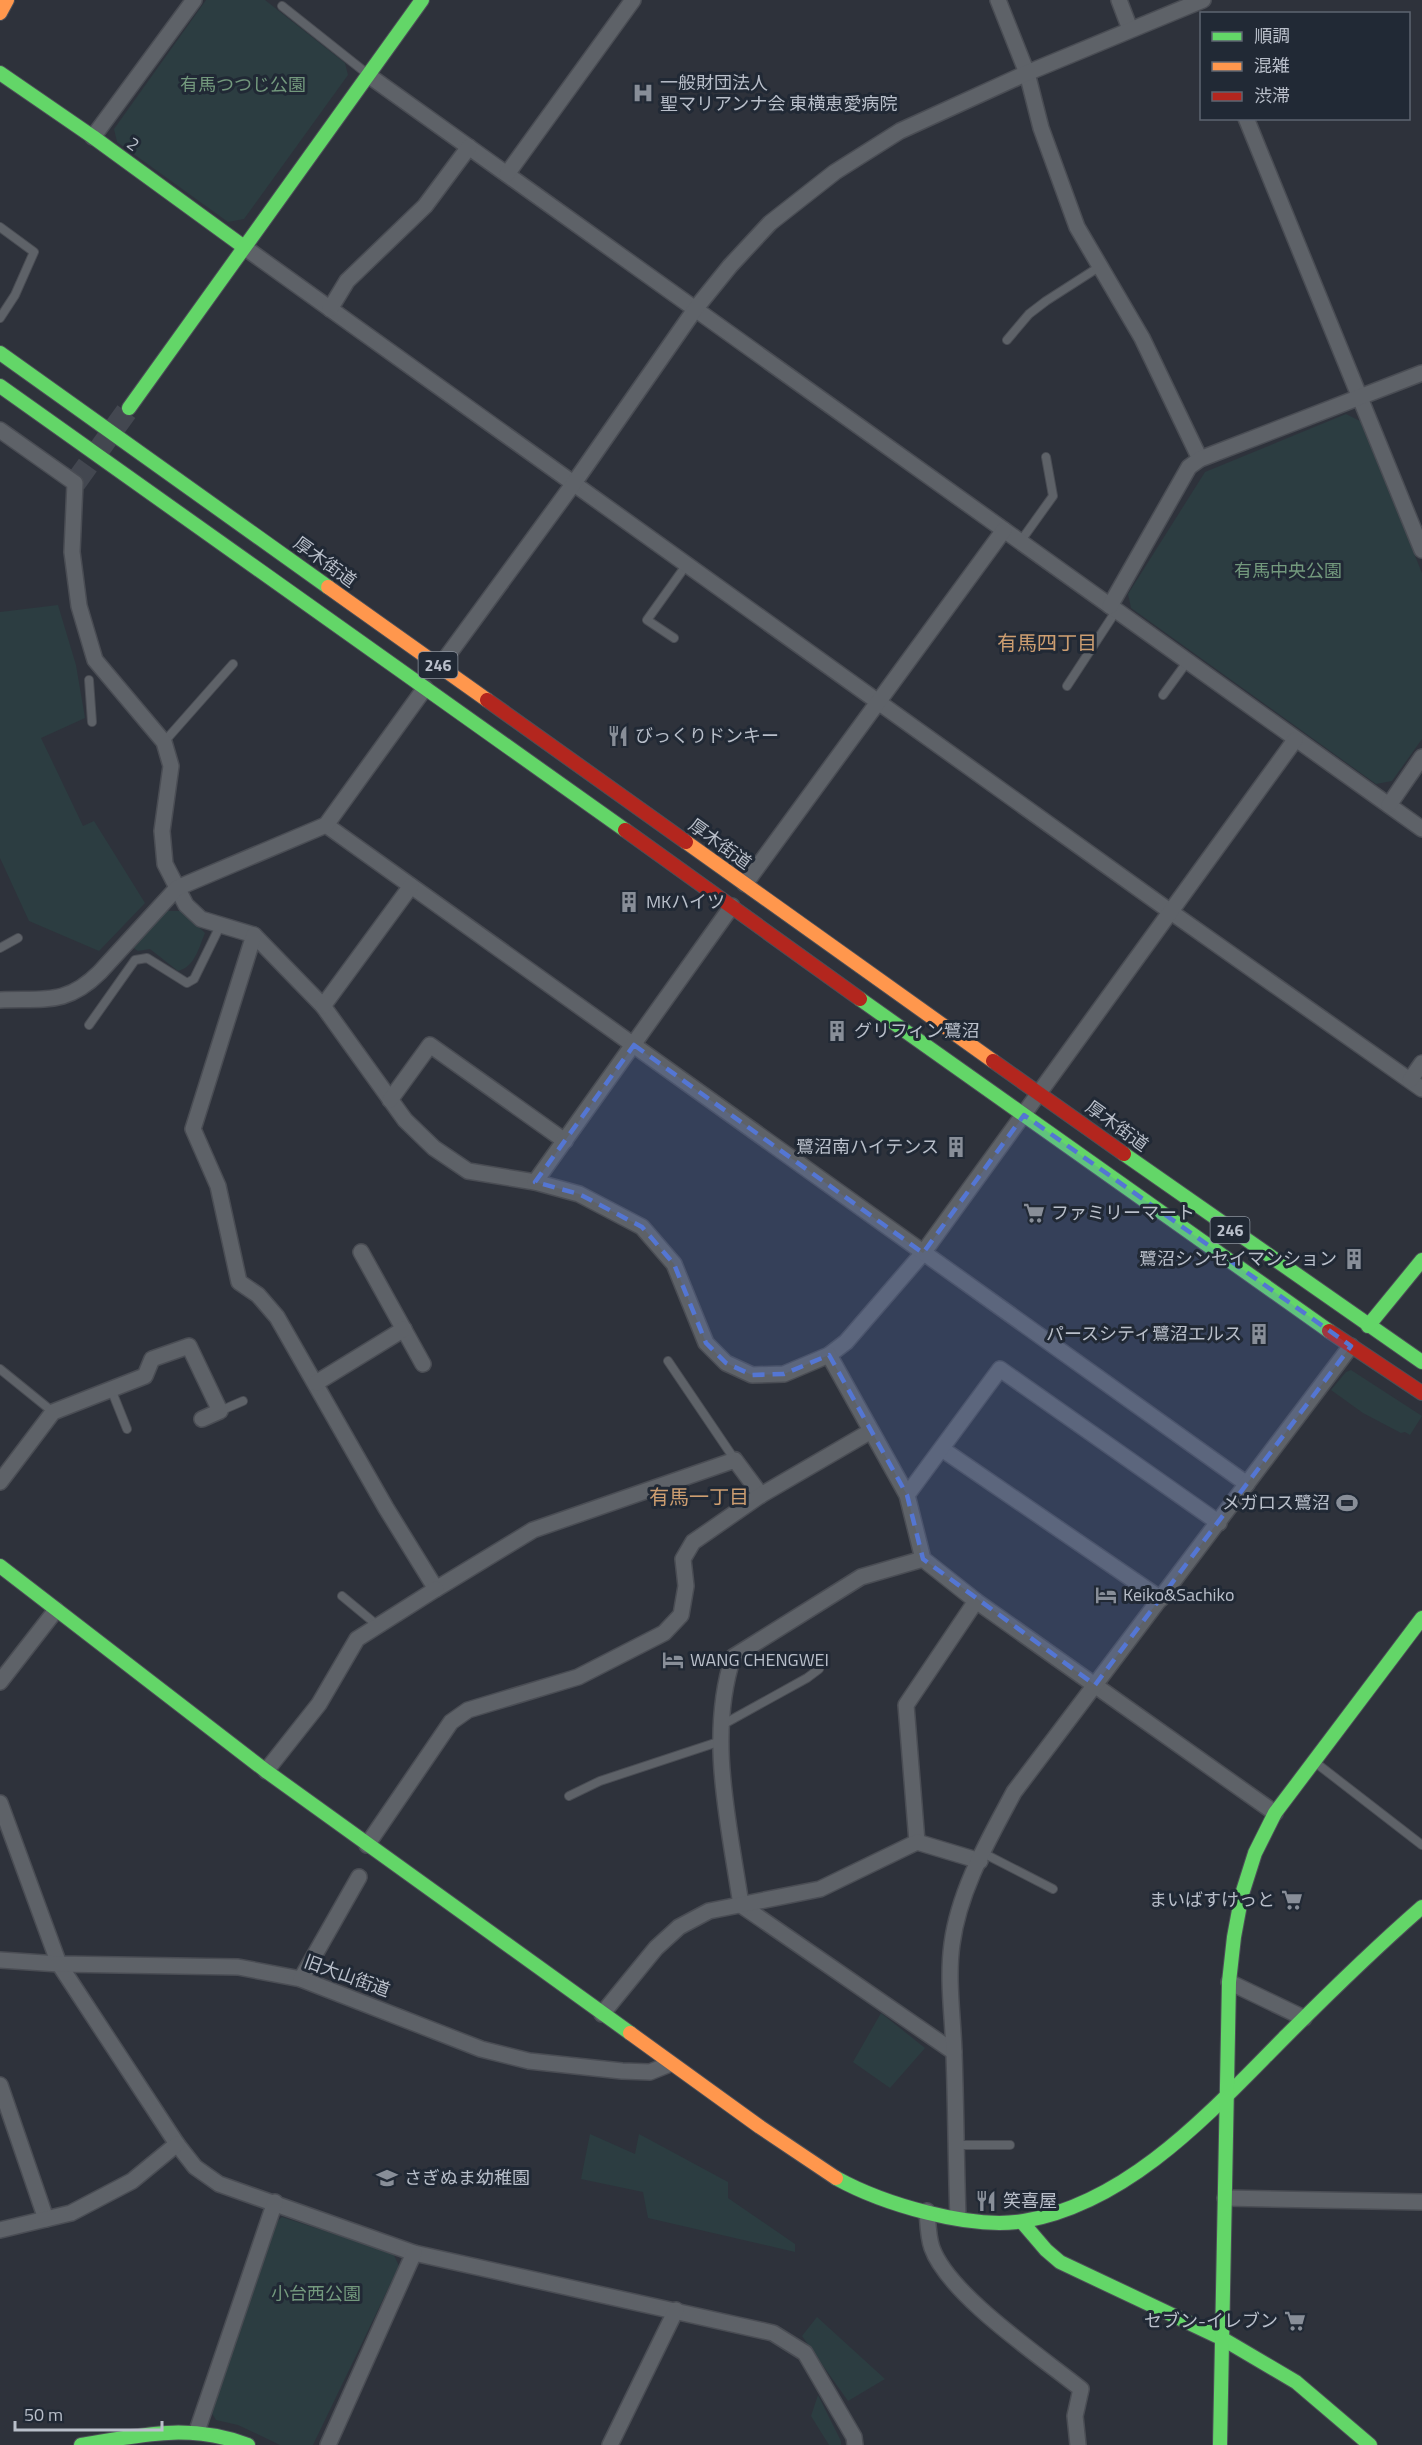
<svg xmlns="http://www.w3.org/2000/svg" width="1422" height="2445" font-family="'Titillium Web','Noto Sans JP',sans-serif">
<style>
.green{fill:#2c3d41}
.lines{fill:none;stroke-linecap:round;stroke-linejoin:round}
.secondary-tunnel{stroke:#434750;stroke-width:22;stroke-dasharray:22 11;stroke-linecap:butt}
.lane-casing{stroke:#4a4d54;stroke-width:10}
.street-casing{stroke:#4a4d54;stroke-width:18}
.fast-casing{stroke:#4c4f57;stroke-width:16}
.slow-casing{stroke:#4c4f57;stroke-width:16}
.jam-casing{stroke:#4c4f57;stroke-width:16}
.lane{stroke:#5e6268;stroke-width:8}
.street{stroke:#5e6268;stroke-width:15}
.fast{stroke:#63d668;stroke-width:14}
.slow{stroke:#ff974d;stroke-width:14}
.jam{stroke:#b3261e;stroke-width:14}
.marked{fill:#5476d3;fill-opacity:0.2;stroke:#5476d3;stroke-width:4.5;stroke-dasharray:12 8;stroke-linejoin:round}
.labels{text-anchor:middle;stroke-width:6;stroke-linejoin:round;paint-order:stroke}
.shield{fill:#212935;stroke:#8b929d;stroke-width:1.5}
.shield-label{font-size:16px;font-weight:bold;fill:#b9bfca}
.poi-label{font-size:18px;fill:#b9bfca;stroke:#212935;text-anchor:start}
.park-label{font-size:18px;fill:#73997d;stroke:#212935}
.street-label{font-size:18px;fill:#b9bfca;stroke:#212935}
.neighbourhood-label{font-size:20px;fill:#cd9e71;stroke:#212935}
</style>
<rect width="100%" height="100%" fill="#2e323b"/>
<g class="green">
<path d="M 206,0 L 265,0 L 345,63 L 348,75 L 244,219 L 228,222 L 117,142 L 114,129 Z"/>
<path d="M 1346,414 L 1360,421 L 1422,573 L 1422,739 L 1392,781 L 1376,784 L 1131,608 L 1128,594 L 1205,472 Z"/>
<path d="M 58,605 L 76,665 L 85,718 L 41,738 L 83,826 L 94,821 L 145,903 L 99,951 L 29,921 L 0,858 L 0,612 Z"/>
<path d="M 167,911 L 182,911 L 205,933 C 199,947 195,967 178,971 L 150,949 L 138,951 L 132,947 Z"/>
<path d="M 1351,1370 L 1422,1416 L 1410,1435 L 1405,1432 L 1401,1433 L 1363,1413 L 1331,1390 L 1346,1372 Z"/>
<path d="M 881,2013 L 925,2048 L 890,2088 L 853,2062 Z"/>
<path d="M 590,2134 L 635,2154 L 639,2134 L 728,2182 L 728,2198 L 795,2244 L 795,2252 L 648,2218 L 643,2192 L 581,2179 Z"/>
<path d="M 282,2217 L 393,2253 L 399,2266 L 313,2445 L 280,2445 L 238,2425 L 216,2420 L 211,2412 L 274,2224 Z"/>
<path d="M 817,2317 L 885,2379 L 848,2401 L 802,2336 Z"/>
<path d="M 818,2395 L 841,2441 L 841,2445 L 829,2445 L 811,2416 Z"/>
</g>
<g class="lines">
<path class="secondary-tunnel" d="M 75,483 L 129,408"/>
<defs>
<g id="lane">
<path d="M 282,6 L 365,72"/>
<path d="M 0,227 L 34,252 L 15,295 L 0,318"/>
<path d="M 1007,340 L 1029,314 L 1046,301 L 1099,267"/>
<path d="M 1020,542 L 1053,496 L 1046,457"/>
<path d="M 674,638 L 647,620 L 687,564"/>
<path d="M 89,680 L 92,722"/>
<path d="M 1067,686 L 1116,611"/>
<path d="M 1163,695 L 1187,662"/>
<path d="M 164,742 L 233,664"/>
<path d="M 0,948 L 18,938"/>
<path d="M 89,1025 L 135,960 L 147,958 L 187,983 L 194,979 L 221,924"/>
<path d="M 668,1361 L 735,1460"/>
<path d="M 0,1369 L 53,1412"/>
<path d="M 111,1389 L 127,1429"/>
<path d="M 220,1411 L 243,1401"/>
<path d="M 342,1596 L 377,1625"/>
<path d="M 722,1725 L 807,1678 L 819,1669"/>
<path d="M 1316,1763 L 1422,1845"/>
<path d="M 569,1796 L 600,1781 L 721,1741"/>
<path d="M 983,1853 L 1053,1889"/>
<path d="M 956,2145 L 1010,2145"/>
</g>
<g id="street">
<path d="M 998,0 L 1027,73 L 1041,128 L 1077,227 L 1142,338 L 1200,459"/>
<path d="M 1119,0 L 1130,29"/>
<path d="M 368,75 L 1422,829"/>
<path d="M 1246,118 L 1422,550"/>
<path d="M 93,137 L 194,0"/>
<path d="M 507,174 L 633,0"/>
<path d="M 244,247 L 1171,912 L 1422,1089"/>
<path d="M 330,309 L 347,281 L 425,206 L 469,147"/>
<path d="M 0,430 L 75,483 L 72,552 L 79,606 L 95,660 L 164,742 L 171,766 L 162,831 L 165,864 L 186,905 L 201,919 L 254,935 L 323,1006 L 405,1120 L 434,1148 L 468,1171 L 535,1182 L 579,1194 L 642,1227 L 674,1264 L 706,1343 L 726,1363 L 752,1375 L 784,1374 L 829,1355 L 846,1342 L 923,1253 L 1295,740"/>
<path d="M 1110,606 L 1189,467 L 1200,459 L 1422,373"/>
<path d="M 440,666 L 574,483 L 696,308 L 730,266 L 770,223 L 835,172 L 900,131 L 1027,73 L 1203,0"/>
<path d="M 1389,805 L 1422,757"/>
<path d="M 326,825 L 1247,1484"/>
<path d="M 745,884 L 1004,530"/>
<path d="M 254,935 L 193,1129 L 218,1186 L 239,1282 L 258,1295 L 277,1317 L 386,1508 L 436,1589 L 533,1530 L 735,1460 L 761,1495"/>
<path d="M 0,1000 C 44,998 66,1006 100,972 L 177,888 L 326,825 L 425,688"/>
<path d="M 323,1006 L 411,886"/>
<path d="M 1410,1080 L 1422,1063"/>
<path d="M 390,1100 L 430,1045 L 565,1141"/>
<path d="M 535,1182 L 732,906"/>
<path d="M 361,1252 L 423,1364"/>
<path d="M 829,1355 L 907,1495 L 923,1559 L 976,1601 L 1275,1813"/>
<path d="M 316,1383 L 404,1329"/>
<path d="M 942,1449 L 1161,1599"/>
<path d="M 0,1482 L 53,1412 L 145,1376 L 152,1359 L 189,1346 L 220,1411 L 202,1419"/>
<path d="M 907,1495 L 1000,1369 L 1219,1523"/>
<path d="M 923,1559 L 861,1577 L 733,1657 C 707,1737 729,1823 741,1905 L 954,2052"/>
<path d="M 0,1682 L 56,1610"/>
<path d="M 266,1771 L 319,1704 L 357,1639 L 436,1589"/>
<path d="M 0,1803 L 59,1964 L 177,2144 L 195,2167 L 219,2184 L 414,2253 L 773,2333 L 805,2353 L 854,2437 L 855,2445"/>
<path d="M 917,1842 L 906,1705 L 976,1601"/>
<path d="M 367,1845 L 451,1722 L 468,1710 L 578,1677 L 664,1633 L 681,1615 L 686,1586 L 683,1559 L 693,1542 L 761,1495 L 871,1431"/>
<path d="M 0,1960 L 59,1964 L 238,1967 L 301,1979 L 481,2049 L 529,2061 L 622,2071 L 650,2072 L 670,2064"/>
<path d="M 301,1979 L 359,1877"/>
<path d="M 1229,1982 L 1304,2018"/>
<path d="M 602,2014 L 656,1948 L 679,1927 L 709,1911 L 820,1889 L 917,1842 L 980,1861"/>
<path d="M 0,2085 L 46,2219"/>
<path d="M 1225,2198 L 1422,2202"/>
<path d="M 927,2211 C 928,2223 928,2237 932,2248 C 949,2295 1040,2356 1081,2389 L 1075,2416 L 1078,2445"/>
<path d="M 958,2218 C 956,2163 956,2108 954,2053 C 953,2017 947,1980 952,1944 C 959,1890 989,1839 1014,1792 L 1351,1346"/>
<path d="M 0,2230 L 71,2213 L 132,2181 L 177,2144"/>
<path d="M 197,2431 L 275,2202"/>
<path d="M 328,2445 L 414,2253"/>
<path d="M 610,2445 L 676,2310"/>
</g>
<g id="fast">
<path d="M 0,73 L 93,137 L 244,247"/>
<path d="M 0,353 L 328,587"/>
<path d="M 0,386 L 625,830"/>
<path d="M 129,408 L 422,0"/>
<path d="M 860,999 L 1329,1331"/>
<path d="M 1124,1154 L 1422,1362"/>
<path d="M 1368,1326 L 1422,1260"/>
<path d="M 0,1566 L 266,1771 L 630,2033"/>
<path d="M 836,2178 C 883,2204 970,2230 1024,2221 C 1132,2202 1213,2109 1287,2035 C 1331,1991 1375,1948 1422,1907"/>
<path d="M 1022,2222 L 1046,2250 L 1060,2262 L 1223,2339 L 1296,2382 L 1370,2445"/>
<path d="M 81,2445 C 141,2435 189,2423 248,2445"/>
<path d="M 1220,2445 L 1229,1982 L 1234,1937 L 1242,1894 L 1255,1853 L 1275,1813 L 1422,1618"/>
</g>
<g id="slow">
<path d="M 0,13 L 7,0"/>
<path d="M 328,587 L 487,700"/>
<path d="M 686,842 L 993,1061"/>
<path d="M 630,2033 L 760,2127 L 836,2178"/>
</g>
<g id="jam">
<path d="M 487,700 L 686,842"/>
<path d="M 625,830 L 860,999"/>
<path d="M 993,1061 L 1124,1154"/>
<path d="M 1329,1331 L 1422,1393"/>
</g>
</defs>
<use href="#lane" class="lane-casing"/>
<use href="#street" class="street-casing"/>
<use href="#fast" class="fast-casing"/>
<use href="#slow" class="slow-casing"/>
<use href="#jam" class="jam-casing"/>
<use href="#lane" class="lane"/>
<use href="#street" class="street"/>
<use href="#fast" class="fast"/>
<use href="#slow" class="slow"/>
<use href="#jam" class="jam"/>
</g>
<path class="marked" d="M 634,1045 L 923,1253 L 1024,1115 L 1351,1346 L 1095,1685 L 923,1559 L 907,1495 L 829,1355 L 784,1374 L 752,1375 L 726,1363 L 706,1343 L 674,1264 L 642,1227 L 579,1194 L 535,1182 Z"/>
<defs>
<symbol id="hospital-bare" viewBox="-9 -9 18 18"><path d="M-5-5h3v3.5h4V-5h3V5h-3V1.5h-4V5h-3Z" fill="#888e98" stroke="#212935" stroke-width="2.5" paint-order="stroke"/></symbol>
<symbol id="restaurant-bare" viewBox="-9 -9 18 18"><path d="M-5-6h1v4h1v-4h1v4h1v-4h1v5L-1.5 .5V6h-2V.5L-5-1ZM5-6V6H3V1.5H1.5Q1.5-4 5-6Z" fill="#888e98" stroke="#212935" stroke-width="2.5" paint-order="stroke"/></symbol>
<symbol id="building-bare" viewBox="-9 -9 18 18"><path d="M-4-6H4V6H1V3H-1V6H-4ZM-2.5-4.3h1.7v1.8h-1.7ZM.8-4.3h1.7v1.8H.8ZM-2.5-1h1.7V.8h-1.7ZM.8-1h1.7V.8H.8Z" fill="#888e98" stroke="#212935" stroke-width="2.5" paint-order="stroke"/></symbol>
<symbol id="supermarket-bare" viewBox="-9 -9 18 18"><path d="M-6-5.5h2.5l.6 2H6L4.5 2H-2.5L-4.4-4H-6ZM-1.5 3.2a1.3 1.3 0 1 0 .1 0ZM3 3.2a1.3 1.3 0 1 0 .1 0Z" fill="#888e98" stroke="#212935" stroke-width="2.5" paint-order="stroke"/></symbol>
<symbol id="stadium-bare" viewBox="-9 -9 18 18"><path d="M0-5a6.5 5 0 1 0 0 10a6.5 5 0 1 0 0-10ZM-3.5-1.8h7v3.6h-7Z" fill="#888e98" stroke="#212935" stroke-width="2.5" paint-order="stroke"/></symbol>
<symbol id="hotel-bare" viewBox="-9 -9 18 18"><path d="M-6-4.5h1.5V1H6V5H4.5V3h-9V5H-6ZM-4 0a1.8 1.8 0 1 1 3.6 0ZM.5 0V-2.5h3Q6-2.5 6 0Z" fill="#888e98" stroke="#212935" stroke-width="2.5" paint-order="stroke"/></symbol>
<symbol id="school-bare" viewBox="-9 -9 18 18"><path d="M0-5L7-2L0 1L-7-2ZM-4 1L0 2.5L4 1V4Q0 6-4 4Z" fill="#888e98" stroke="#212935" stroke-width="2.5" paint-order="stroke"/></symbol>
</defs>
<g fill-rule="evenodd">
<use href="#hospital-bare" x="628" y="78" width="30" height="30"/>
<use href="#restaurant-bare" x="603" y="721" width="30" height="30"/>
<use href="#building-bare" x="614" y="887" width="30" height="30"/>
<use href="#building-bare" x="822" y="1016" width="30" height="30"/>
<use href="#building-bare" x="941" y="1132" width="30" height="30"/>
<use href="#supermarket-bare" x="1019" y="1198" width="30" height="30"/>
<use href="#building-bare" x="1339" y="1244" width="30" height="30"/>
<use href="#building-bare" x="1244" y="1319" width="30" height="30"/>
<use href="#stadium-bare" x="1332" y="1488" width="30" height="30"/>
<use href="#hotel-bare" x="1091" y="1580" width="30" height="30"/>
<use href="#hotel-bare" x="658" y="1645" width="30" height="30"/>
<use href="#supermarket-bare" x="1277" y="1885" width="30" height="30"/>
<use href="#school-bare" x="372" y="2163" width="30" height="30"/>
<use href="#restaurant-bare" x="971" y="2186" width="30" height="30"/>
<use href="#supermarket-bare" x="1280" y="2306" width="30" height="30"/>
</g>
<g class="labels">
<g class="shield">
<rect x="418.5" y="652" width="39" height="26" rx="4.5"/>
<rect x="1210.5" y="1217" width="39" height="26" rx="4.5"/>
</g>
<g class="shield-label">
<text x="438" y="671">246</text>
<text x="1230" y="1236">246</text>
</g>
<g class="poi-label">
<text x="660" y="89">一般財団法人<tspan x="660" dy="21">聖マリアンナ会 東横恵愛病院</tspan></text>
<text x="635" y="742">びっくりドンキー</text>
<text x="646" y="908">MKハイツ</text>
<text x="854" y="1037">グリフィン鷺沼</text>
<text x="939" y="1153" text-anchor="end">鷺沼南ハイテンス</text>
<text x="1051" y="1219">ファミリーマート</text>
<text x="1337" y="1265" text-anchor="end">鷺沼シンセイマンション</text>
<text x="1242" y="1340" text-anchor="end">パースシティ鷺沼エルス</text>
<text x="1330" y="1509" text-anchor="end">メガロス鷺沼</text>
<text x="1123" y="1601">Keiko&amp;Sachiko</text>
<text x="690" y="1666">WANG CHENGWEI</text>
<text x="1275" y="1906" text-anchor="end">まいばすけっと</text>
<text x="404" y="2184">さぎぬま幼稚園</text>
<text x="1003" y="2207">笑喜屋</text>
<text x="1278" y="2327" text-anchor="end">セブン-イレブン</text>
</g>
<g class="park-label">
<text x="243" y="91">有馬つつじ公園</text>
<text x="1288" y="577">有馬中央公園</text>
<text x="316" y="2300">小台西公園</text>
</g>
<g class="street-label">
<text transform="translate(133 144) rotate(36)" y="6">2</text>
<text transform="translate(325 562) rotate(36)" y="6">厚木街道</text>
<text transform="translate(720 844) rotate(36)" y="6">厚木街道</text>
<text transform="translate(1117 1126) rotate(36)" y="6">厚木街道</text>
<text transform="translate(347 1976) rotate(20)" y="6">旧大山街道</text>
</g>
<g class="neighbourhood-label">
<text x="1047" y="650">有馬四丁目</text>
<text x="699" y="1504">有馬一丁目</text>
</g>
</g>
<rect x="1200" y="12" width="210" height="108" fill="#212935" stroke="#5e6571" stroke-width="1.5"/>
<rect x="1212" y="32" width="30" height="9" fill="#63d668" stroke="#5e6571" stroke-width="1.5"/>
<text x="1254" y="42" font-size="18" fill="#b9bfca">順調</text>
<rect x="1212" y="62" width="30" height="9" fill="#ff974d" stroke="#5e6571" stroke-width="1.5"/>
<text x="1254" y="72" font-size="18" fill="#b9bfca">混雑</text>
<rect x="1212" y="92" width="30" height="9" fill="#b3261e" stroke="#5e6571" stroke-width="1.5"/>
<text x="1254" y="102" font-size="18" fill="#b9bfca">渋滞</text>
<path d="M15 2421v9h147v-9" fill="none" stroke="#b9bfca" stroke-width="3"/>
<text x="24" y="2421" font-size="18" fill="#b9bfca" stroke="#212935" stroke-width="4.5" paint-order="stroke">50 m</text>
</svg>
